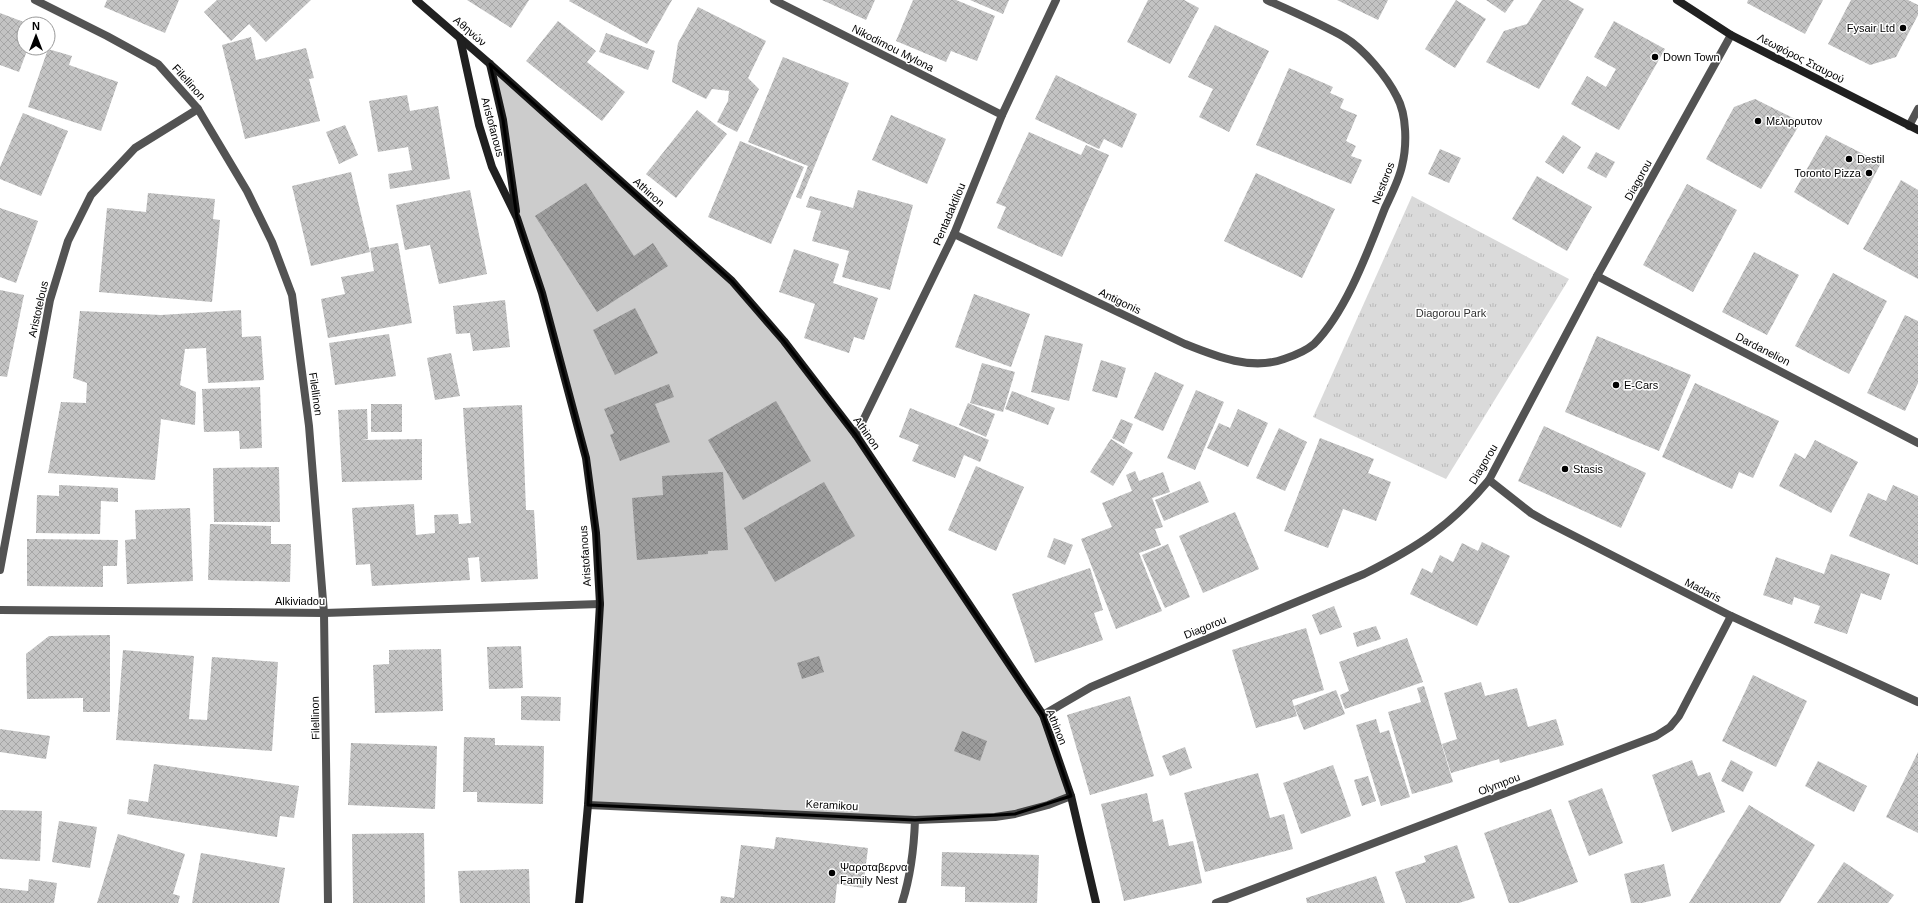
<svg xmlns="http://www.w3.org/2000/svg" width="1918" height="903" font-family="Arial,sans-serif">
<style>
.park{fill:url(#park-tufts)}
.building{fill:url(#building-cross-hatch)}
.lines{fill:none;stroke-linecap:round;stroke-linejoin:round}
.street{stroke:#535353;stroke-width:8}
.secondary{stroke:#202020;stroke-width:8}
.marked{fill:#000;fill-opacity:0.2;stroke:#000;stroke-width:3;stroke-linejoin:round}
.poi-dot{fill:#000;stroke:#fff;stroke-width:1.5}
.labels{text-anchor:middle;stroke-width:3;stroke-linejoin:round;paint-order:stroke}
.poi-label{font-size:11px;fill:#000;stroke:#fff;text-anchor:start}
.street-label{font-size:11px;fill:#000;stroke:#fff}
.park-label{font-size:11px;fill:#313131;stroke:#fff}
</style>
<defs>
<pattern id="park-tufts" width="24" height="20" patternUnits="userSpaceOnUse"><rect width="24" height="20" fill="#dadada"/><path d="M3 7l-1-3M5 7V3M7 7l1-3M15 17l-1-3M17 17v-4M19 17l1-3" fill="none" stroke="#b9b9b9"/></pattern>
<pattern id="building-cross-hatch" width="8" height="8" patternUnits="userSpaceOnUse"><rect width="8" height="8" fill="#c3c3c3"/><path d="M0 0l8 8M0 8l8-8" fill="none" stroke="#a6a6a6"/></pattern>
</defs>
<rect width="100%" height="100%" fill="#fff"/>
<path class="park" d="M 1412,196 L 1569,279 L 1446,479 L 1313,417 Z"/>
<g class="building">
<path d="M 107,0 L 179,0 L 165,33 L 104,7 Z"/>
<path d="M 217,0 L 311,0 L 266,42 L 249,24 L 231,41 L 204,12 Z"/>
<path d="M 467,0 L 529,0 L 511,28 Z"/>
<path d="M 570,0 L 672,0 L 647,44 L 569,1 Z"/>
<path d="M 822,0 L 875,0 L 866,20 Z"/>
<path d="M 913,0 L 956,0 L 995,16 L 977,61 L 951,51 L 946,62 L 896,41 Z"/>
<path d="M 970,0 L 1009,0 L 1003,14 Z"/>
<path d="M 1148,0 L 1184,0 L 1199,8 L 1170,64 L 1127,42 Z"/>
<path d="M 1337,0 L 1388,0 L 1378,20 Z"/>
<path d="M 1456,0 L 1486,19 L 1455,68 L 1425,49 Z"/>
<path d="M 1486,0 L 1514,0 L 1505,13 Z"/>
<path d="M 1542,0 L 1568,0 L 1584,9 L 1539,89 L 1486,62 L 1504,31 L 1527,24 Z"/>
<path d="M 1748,0 L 1823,0 L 1805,34 L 1747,3 Z"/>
<path d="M 1851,0 L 1908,0 L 1918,5 L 1918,15 L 1896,57 L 1870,65 L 1828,44 Z"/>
<path d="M 698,7 L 766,41 L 748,78 L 759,89 L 737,132 L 717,122 L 728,101 L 729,91 L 712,89 L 706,99 L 672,82 L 678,43 Z"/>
<path d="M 0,13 L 29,24 L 24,24 L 24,48 L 28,48 L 19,72 L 0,65 Z"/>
<path d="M 558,21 L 596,51 L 587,62 L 625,92 L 602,121 L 526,61 Z"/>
<path d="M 1614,21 L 1665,49 L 1619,130 L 1571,104 L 1587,76 L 1606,87 L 1616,69 L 1594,57 Z"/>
<path d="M 1215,25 L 1269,51 L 1229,132 L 1199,117 L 1213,89 L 1188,77 Z"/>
<path d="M 606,33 L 655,51 L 648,70 L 599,52 Z"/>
<path d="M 251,37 L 256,60 L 306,48 L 314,78 L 309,79 L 320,121 L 245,139 L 222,45 Z"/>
<path d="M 48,49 L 72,56 L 69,65 L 118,82 L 101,131 L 28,107 Z"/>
<path d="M 783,57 L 849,83 L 801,199 L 796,197 L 808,166 L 748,142 Z"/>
<path d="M 1289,68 L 1333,87 L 1330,93 L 1344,99 L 1340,108 L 1357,115 L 1346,141 L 1356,146 L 1351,156 L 1362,160 L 1351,184 L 1256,145 Z"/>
<path d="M 1056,75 L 1137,114 L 1122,148 L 1104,139 L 1099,149 L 1035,119 Z"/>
<path d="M 407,95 L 410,111 L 438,106 L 450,179 L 390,189 L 388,174 L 412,170 L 408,147 L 378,152 L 369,101 Z"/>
<path d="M 1755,99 L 1801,122 L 1761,189 L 1706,159 L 1734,107 Z"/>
<path d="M 697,110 L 727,134 L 676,198 L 646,174 Z"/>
<path d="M 23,113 L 68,131 L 41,196 L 0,179 L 0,167 Z"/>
<path d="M 891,115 L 946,139 L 927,184 L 872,160 Z"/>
<path d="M 345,125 L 358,155 L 339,164 L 326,132 Z"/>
<path d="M 1029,132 L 1081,155 L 1086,145 L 1109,155 L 1062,257 L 997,228 L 1006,207 L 996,203 Z"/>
<path d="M 1563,135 L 1581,147 L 1563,174 L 1545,162 Z"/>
<path d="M 1826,135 L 1881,163 L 1848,225 L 1794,192 Z"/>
<path d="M 740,141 L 804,167 L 771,244 L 708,217 Z"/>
<path d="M 1440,149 L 1461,158 L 1449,183 L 1428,174 Z"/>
<path d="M 1596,152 L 1615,162 L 1606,178 L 1587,168 Z"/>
<path d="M 351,172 L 370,252 L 311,266 L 292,186 Z"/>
<path d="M 1256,173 L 1335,209 L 1302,278 L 1224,241 Z"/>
<path d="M 1537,176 L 1592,207 L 1567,251 L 1512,219 Z"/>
<path d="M 1901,180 L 1918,190 L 1918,279 L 1863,249 Z"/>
<path d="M 586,183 L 634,256 L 653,243 L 668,266 L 597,312 L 535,216 Z"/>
<path d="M 1687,184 L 1737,210 L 1693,292 L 1643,265 Z"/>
<path d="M 470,190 L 487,274 L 439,284 L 430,245 L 405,250 L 396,205 Z"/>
<path d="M 858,190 L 913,205 L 890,290 L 842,277 L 849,251 L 812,241 L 821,211 L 806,207 L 810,196 L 853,208 Z"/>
<path d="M 148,193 L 215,199 L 213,219 L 220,220 L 212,302 L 99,292 L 107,208 L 146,212 Z"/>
<path d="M 0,208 L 38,221 L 16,283 L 0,277 Z"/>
<path d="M 398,243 L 412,323 L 328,338 L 321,299 L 345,294 L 341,277 L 374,271 L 370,248 Z"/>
<path d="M 794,249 L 839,264 L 833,283 L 878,298 L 864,340 L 854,337 L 849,353 L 804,338 L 815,304 L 779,292 Z"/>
<path d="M 1754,252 L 1799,275 L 1767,335 L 1722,312 Z"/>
<path d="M 1833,273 L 1887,301 L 1849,374 L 1795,346 Z"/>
<path d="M 0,290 L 24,295 L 7,377 L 0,376 Z"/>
<path d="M 974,294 L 1030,314 L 1011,367 L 955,347 Z"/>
<path d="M 505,300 L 510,347 L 473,351 L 470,333 L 456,334 L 453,306 Z"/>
<path d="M 635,308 L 658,353 L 615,375 L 593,330 Z"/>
<path d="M 241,310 L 242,337 L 261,336 L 264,380 L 208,383 L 206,348 L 185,349 L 180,385 L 196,392 L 195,425 L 161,419 L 155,480 L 48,473 L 61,402 L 86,403 L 87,383 L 73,378 L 80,311 L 161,315 Z"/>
<path d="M 1905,315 L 1918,321 L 1918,383 L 1905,411 L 1867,393 Z"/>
<path d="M 389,334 L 396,376 L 335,385 L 329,343 Z"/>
<path d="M 1045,335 L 1083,344 L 1069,401 L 1031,392 Z"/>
<path d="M 1597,336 L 1691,375 L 1659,451 L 1565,412 Z"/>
<path d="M 451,353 L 460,396 L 435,400 L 427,358 Z"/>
<path d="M 1101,360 L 1126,368 L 1117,398 L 1092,391 Z"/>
<path d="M 982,363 L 1015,372 L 1003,412 L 970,403 Z"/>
<path d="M 1155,372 L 1184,385 L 1163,431 L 1134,418 Z"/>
<path d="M 1695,383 L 1779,421 L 1753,478 L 1739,472 L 1732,489 L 1662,457 Z"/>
<path d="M 669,384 L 674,397 L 655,404 L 670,442 L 620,461 L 610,435 L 614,433 L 604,409 Z"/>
<path d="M 260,387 L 262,448 L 240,449 L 239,431 L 204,432 L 202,389 Z"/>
<path d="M 1196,390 L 1224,402 L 1195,470 L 1167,458 Z"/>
<path d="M 1012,391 L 1055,408 L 1048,425 L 1005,409 Z"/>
<path d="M 776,401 L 811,461 L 743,500 L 708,440 Z"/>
<path d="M 968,403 L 995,414 L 986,437 L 959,425 Z"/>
<rect x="371" y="404" width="31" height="28"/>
<path d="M 522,405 L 526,510 L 534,510 L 538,579 L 481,582 L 479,557 L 468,558 L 470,580 L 372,586 L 370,564 L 356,565 L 352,508 L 414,504 L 416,535 L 435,533 L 434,515 L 458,514 L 459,524 L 471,523 L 463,408 Z"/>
<path d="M 910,408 L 989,440 L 980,462 L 964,455 L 955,478 L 912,461 L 919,445 L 899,437 Z"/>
<path d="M 367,409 L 368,439 L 362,440 L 422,439 L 422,480 L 342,482 L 338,410 Z"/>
<path d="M 1238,409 L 1268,423 L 1248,467 L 1207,448 L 1219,423 L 1230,428 Z"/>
<path d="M 1121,419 L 1133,424 L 1124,444 L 1112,438 Z"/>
<path d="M 1544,426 L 1646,473 L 1621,528 L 1518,481 Z"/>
<path d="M 1279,428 L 1307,442 L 1285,491 L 1256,478 Z"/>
<path d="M 1320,438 L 1374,459 L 1368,473 L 1391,482 L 1376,521 L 1343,509 L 1328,548 L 1284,531 Z"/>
<path d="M 1111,439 L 1133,453 L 1113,486 L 1090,472 Z"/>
<path d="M 1815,440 L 1858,462 L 1831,513 L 1779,486 L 1795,453 L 1805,459 Z"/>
<path d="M 976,466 L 1024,487 L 996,551 L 948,530 Z"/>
<path d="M 279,467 L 280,522 L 214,522 L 213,468 Z"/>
<path d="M 1135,471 L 1139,481 L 1163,472 L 1170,492 L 1152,498 L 1163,527 L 1155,529 L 1161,545 L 1139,553 L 1162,611 L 1116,629 L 1081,539 L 1112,527 L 1102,503 L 1132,491 L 1126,475 Z"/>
<path d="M 723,472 L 728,550 L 708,551 L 708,554 L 637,560 L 632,498 L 663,495 L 662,476 Z"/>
<path d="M 1200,481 L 1209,502 L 1164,521 L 1155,500 Z"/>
<path d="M 824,482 L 855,536 L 775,582 L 744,528 Z"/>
<path d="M 59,485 L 118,488 L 118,502 L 101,501 L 100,534 L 36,533 L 37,495 L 59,496 Z"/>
<path d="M 1893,485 L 1918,496 L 1918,565 L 1849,536 L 1868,493 L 1886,501 Z"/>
<path d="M 190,508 L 193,581 L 127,584 L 125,540 L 136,539 L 135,510 Z"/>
<path d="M 1235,512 L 1259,569 L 1203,593 L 1179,536 Z"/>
<path d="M 210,524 L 271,526 L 271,544 L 291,544 L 290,582 L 208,580 Z"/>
<path d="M 1054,538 L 1073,545 L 1065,565 L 1047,557 Z"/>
<path d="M 27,539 L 118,540 L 117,566 L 103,566 L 103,587 L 27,586 Z"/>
<path d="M 1482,542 L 1510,556 L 1477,626 L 1410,594 L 1422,568 L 1432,573 L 1440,555 L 1453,562 L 1462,543 L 1478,551 Z"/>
<path d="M 1168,544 L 1190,597 L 1165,608 L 1142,555 Z"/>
<path d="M 1831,554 L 1890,574 L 1881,600 L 1861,593 L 1847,634 L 1814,623 L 1820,606 L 1794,597 L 1792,605 L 1763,595 L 1776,557 L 1824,574 Z"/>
<path d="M 1090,568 L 1103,610 L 1094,613 L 1103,640 L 1035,663 L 1012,594 Z"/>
<path d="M 1334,606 L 1342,627 L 1320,635 L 1312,615 Z"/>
<path d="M 1376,626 L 1381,639 L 1357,647 L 1353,633 Z"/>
<path d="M 1306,628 L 1324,690 L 1292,700 L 1297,716 L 1256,728 L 1232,650 Z"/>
<path d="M 110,635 L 110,712 L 83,712 L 83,698 L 27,699 L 26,654 L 49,636 Z"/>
<path d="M 1407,638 L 1423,682 L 1345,709 L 1340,695 L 1349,691 L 1339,662 Z"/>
<path d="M 521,646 L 523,688 L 489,689 L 487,647 Z"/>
<path d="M 441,649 L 443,711 L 375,713 L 373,665 L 389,664 L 389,650 Z"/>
<path d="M 123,650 L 194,656 L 189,719 L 207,720 L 212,657 L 278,662 L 272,751 L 116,740 Z"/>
<path d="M 819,656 L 824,672 L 802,679 L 797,663 Z"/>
<path d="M 1753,675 L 1807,701 L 1776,767 L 1722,741 Z"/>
<path d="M 1481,682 L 1485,696 L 1517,688 L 1528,727 L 1556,719 L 1564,745 L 1500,763 L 1499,759 L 1451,773 L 1442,744 L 1457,739 L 1444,693 Z"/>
<path d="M 1424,686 L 1453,782 L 1412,794 L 1388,712 L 1421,702 L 1417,688 Z"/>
<path d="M 1336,690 L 1345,714 L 1304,730 L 1294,706 Z"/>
<path d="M 521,696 L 561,697 L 560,721 L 521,720 Z"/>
<path d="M 1130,696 L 1154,776 L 1090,795 L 1067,715 Z"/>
<path d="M 1376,719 L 1380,733 L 1389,730 L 1410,797 L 1381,806 L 1356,725 Z"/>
<path d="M 0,729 L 50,736 L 46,759 L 0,752 Z"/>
<path d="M 962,731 L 987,741 L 980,761 L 954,751 Z"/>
<path d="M 464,737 L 495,738 L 495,745 L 544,746 L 543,804 L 477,802 L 477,792 L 463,792 Z"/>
<path d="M 351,743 L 437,746 L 435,809 L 348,805 Z"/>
<path d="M 1185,747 L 1192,768 L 1170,776 L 1162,756 Z"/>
<path d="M 1918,752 L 1918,833 L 1886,817 Z"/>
<path d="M 1692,760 L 1698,776 L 1710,772 L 1725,812 L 1672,832 L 1652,775 Z"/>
<path d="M 1731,760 L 1753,772 L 1743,792 L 1721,781 Z"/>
<path d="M 1818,761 L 1867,786 L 1854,812 L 1805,786 Z"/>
<path d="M 154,764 L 299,786 L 294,818 L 280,816 L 277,837 L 127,814 L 129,799 L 148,802 Z"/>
<path d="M 1333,765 L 1351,816 L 1301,834 L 1283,783 Z"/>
<path d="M 1258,773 L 1270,818 L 1284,814 L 1293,849 L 1205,872 L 1184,793 Z"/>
<path d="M 1368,776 L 1376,801 L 1362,806 L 1354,780 Z"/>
<path d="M 1602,788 L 1623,843 L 1589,856 L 1568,801 Z"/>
<path d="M 1147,793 L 1153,822 L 1163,819 L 1169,846 L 1193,841 L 1202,883 L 1124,901 L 1101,804 Z"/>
<path d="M 1749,805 L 1815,845 L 1780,903 L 1689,903 Z"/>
<path d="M 1551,809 L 1578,882 L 1518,903 L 1509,903 L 1484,833 Z"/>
<path d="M 0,810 L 42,811 L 40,861 L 0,859 Z"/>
<path d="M 59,821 L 97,827 L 90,868 L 52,862 Z"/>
<path d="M 424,833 L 425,903 L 353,903 L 352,834 Z"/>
<path d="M 118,834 L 185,854 L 173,894 L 180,896 L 178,903 L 97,903 Z"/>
<path d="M 776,837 L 868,848 L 863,888 L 837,884 L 835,903 L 720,903 L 721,896 L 734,898 L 741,845 L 774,849 Z"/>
<path d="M 1457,845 L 1475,898 L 1459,903 L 1406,903 L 1395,872 L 1426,862 L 1424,856 Z"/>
<path d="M 942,852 L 1039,855 L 1037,903 L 965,902 L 965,887 L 941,886 Z"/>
<path d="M 201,853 L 285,868 L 279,903 L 192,903 Z"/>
<path d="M 1844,862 L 1894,895 L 1888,903 L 1817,903 Z"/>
<path d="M 1664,864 L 1671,896 L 1642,903 L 1631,903 L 1624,874 Z"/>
<path d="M 529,869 L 530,903 L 460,903 L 458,871 Z"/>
<path d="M 1376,876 L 1385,903 L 1307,903 L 1306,898 Z"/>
<path d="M 29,879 L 57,883 L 54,903 L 0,903 L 0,888 L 28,891 Z"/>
</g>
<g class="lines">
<g class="street">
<path d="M 35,0 L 107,36 L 158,64 L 198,109 L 247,191 L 272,242 L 292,295 L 309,426 L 324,613 L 328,903"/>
<path d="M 774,0 L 1002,115"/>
<path d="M 1909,126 L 1918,109"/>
<path d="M 954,234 L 1185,344 C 1215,356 1251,371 1284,359 C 1293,356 1307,350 1314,344 C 1346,312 1368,251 1385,208 C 1391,195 1399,180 1402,166 C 1407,146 1407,115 1397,97 C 1387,77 1364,49 1344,37 C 1319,23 1293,12 1267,0"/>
<path d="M 1597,276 L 1918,443"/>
<path d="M 856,435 L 954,234 L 1002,115 L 1056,0"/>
<path d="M 1489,480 L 1531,513 L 1545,521 L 1731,616 L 1918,702"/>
<path d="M 0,570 L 50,300 L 68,241 L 91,195 L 135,148 L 198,109"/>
<path d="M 0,610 L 324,613 L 600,604"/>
<path d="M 1043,715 L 1091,687 L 1117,676 L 1364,574 C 1416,548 1451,526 1489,480 L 1597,276 L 1731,35"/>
<path d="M 588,805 L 915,820 L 995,817 L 1015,814 L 1048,805 L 1071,796"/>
<path d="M 902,903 C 911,875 914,849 915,820"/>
<path d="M 1216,903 L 1656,736 L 1670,727 L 1679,716 L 1731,616"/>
</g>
<g class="secondary">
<path d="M 416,0 L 490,64 L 732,281 L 784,341 L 856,435 L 1043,715 L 1071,796 L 1096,903"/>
<path d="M 1677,0 L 1731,35 L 1918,130"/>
<path d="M 460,38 L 479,125 L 492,167 L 517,218 L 542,293 L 586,458 L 596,533 L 600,604 L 588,805 L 579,903"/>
<path d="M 490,64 L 503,120 L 516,211"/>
</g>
</g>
<path class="marked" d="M 490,64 L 732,281 L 784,341 L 856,435 L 1043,715 L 1071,796 L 1015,814 L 915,820 L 588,805 L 600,604 L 596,533 L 586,458 L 542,293 L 517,218 L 503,120 Z"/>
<g class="poi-dot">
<circle cx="1903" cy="28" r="4"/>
<circle cx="1655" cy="57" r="4"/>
<circle cx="1758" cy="121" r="4"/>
<circle cx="1849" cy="159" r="4"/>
<circle cx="1869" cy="173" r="4"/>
<circle cx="1616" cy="385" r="4"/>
<circle cx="1565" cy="469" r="4"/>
<circle cx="832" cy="873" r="4"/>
</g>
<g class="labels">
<g class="poi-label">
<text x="1895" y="32" text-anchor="end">Fysair Ltd</text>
<text x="1663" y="61">Down Town</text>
<text x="1766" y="125">Μελιρρυτον</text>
<text x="1857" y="163">Destil</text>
<text x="1861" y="177" text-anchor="end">Toronto Pizza</text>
<text x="1624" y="389">E-Cars</text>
<text x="1573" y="473">Stasis</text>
<text x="840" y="871">Ψαροταβερνα<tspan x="840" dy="13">Family Nest</tspan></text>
</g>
<g class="street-label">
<text transform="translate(470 31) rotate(41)" y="4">Αθηνών</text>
<text transform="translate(893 48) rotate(27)" y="4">Nikodimou Mylona</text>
<text transform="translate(1801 58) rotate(27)" y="4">Λεωφόρος Σταυρού</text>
<text transform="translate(189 82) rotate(48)" y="4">Filellinon</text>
<text transform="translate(493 127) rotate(75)" y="4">Aristofanous</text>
<text transform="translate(1638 180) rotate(-61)" y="4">Diagorou</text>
<text transform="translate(1383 183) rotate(-69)" y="4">Nestoros</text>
<text transform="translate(649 192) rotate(42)" y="4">Athinon</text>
<text transform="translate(949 214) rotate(-67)" y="4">Pentadaktilou</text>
<text transform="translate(1120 301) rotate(26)" y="4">Antigonis</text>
<text transform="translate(38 309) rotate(-77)" y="4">Aristotelous</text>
<text transform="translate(1763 349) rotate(27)" y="4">Dardanelion</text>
<text transform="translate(316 394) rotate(82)" y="4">Filellinon</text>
<text transform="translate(867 433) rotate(55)" y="4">Athinon</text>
<text transform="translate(1483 464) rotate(-59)" y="4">Diagorou</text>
<text transform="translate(585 556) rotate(-94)" y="4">Aristofanous</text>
<text transform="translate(1703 590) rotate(27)" y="4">Madaris</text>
<text x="300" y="605">Alkiviadou</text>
<text transform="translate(1205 627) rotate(-22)" y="4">Diagorou</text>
<text transform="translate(315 718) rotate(-91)" y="4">Filellinon</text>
<text transform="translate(1057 727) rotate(68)" y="4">Athinon</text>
<text transform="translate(1499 784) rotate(-21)" y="4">Olympou</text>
<text transform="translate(832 805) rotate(3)" y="4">Keramikou</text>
</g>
<g class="park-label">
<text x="1451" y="317">Diagorou Park</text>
</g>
</g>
<g transform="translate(36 36)"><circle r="19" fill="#ffffff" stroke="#999999"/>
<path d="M0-3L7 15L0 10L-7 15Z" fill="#000000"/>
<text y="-6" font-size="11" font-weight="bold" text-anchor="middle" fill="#000000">N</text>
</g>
</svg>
